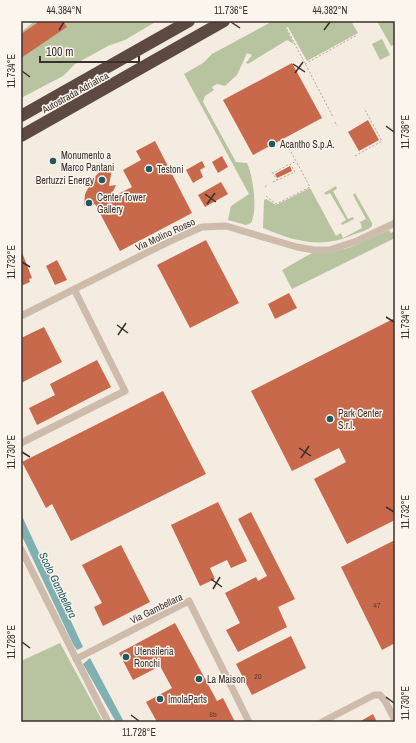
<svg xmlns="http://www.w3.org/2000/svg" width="416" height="743" font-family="'Archivo Narrow',sans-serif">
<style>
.green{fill:#b8c4a0}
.water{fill:#7fb0b2}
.building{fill:#c8694b}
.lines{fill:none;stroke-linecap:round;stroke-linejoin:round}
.path{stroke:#b9a596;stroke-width:1;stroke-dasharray:2 2;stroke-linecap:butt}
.minor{stroke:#cdbbac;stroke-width:7}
.motorway{stroke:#5c4a42;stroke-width:12}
.ticks{fill:none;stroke:#3b302b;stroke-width:1.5}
.poi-dot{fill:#1f5a5e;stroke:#fbf5ee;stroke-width:1.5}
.labels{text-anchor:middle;stroke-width:3;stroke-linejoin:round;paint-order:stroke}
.number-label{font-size:8px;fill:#5e3e33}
.street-label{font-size:10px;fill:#3b302b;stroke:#fbf5ee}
.poi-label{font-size:10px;fill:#3b302b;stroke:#fbf5ee;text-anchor:start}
.water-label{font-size:11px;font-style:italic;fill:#1f5a5e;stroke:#fbf5ee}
.neatline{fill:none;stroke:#3b302b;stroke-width:1.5}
.ticks-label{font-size:10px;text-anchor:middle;fill:#3b302b}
</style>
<rect width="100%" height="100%" fill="#f4ebe1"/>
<g class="green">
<path d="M 35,21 L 157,21 L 125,40 L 110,45 L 75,64 L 63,76 L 21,98 L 21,32 Z"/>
<path d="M 273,21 L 351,21 L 358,33 L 307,61 L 288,27 L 286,28 L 294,44 L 287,40 L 248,64 L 246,63 L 252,55 L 247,53 L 237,75 L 225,86 L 217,84 L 212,87 L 214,90 L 205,96 L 203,102 L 236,162 L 247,163 C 253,175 258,211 251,223 L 246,225 L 228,220 L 231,206 L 249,194 L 184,74 L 203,63 L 212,54 Z"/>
<path d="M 377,21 L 395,21 L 395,44 L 391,46 Z"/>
<path d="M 382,39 L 390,55 L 380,60 L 372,44 Z"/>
<path d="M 336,186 L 337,189 L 333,191 L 348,219 L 353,217 L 354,219 L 342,225 L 341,223 L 346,220 L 330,193 L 326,195 L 324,193 Z"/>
<path d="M 310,188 L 336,236 L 341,233 L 343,238 L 362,228 L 360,222 L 366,219 L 353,195 L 355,193 L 372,223 L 372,226 C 368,230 361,232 355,234 C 322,249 296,242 263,228 L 264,200 L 266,199 L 276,205 Z"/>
<path d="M 389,230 L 391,233 L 395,231 L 395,238 L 292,289 L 282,270 L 312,253 L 329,253 L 351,247 Z"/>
<path d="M 60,643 L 103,722 L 21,722 L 21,661 Z"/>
</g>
<g class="water">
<path d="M 21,514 L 83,647 L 77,650 L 73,644 L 21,534 Z"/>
<path d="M 90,658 L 124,722 L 116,722 L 83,664 Z"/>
</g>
<g class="building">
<path d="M 40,21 L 63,21 L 67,27 L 21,58 L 21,34 Z"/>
<path d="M 292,63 L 322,118 L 253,155 L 223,100 Z"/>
<path d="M 368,120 L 379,140 L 359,151 L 348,132 Z"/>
<path d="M 155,141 L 192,213 L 120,251 L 95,204 L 90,207 L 84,205 L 85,194 L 93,179 L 105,166 L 112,169 L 109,186 L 116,185 L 110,198 L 132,187 L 123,170 L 141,160 L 136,151 Z"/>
<path d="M 222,156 L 228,167 L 218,173 L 212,162 Z"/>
<path d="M 202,161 L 205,167 L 200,170 L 203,177 L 193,183 L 186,170 Z"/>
<path d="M 290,166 L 292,171 L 277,178 L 275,174 Z"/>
<path d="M 221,182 L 228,194 L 205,207 L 198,195 Z"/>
<path d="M 206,240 L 239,303 L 190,328 L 157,265 Z"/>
<path d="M 21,250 L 32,278 L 29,279 L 30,282 L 21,286 Z"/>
<path d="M 57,260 L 67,280 L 55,285 L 46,266 Z"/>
<path d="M 289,293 L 297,308 L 275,319 L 268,304 Z"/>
<path d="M 395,318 L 395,520 L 347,544 L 314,479 L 346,462 L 339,448 L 292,471 L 251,391 Z"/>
<path d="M 44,327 L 62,362 L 21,383 L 21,338 Z"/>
<path d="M 97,360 L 111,387 L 37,425 L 29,408 L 55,395 L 50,384 Z"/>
<path d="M 163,391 L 206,474 L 71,541 L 52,504 L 46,508 L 22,462 Z"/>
<path d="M 218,502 L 247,561 L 231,568 L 227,560 L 210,568 L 215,579 L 200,586 L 171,525 Z"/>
<path d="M 251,512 L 295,599 L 278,607 L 287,627 L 238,652 L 226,630 L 240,623 L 225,593 L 256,577 L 258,581 L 267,576 L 238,519 Z"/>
<path d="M 395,540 L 395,643 L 382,650 L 341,567 Z"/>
<path d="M 121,545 L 150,602 L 103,626 L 94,607 L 102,603 L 82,565 Z"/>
<path d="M 175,623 L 217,701 L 223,698 L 235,722 L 157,722 L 146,702 L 172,688 L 160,666 L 133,680 L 119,653 Z"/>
<path d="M 291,636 L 306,668 L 252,695 L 236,664 Z"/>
<path d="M 373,714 L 377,722 L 359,722 Z"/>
</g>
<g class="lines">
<g class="path">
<path d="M 287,29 L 333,117"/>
<path d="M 305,64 L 357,35"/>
<path d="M 335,122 L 337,126"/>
<path d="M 287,145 L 296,161 L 291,164"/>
<path d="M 355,156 L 382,141 L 364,108"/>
<path d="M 272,172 L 277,180"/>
<path d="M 273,182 L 295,172 L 290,164 L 273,173"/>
<path d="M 265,187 L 267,185"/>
<path d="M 266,196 L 276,204 L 310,187 L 296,161"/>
</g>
<g class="minor">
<path d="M 21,316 L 168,242 L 202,227 L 226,226 L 297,247 L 314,250 L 329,250 L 357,241 L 395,223"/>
<path d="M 21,443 L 125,391 L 75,291"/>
<path d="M 21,549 L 108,722"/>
<path d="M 76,659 L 189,601 L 249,722"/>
<path d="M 322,722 L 374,695 L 380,695 L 385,701 L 395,720"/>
</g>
<g class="motorway">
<path d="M 21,116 L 189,21"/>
<path d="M 21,136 L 224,21"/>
</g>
</g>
<path class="ticks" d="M 231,22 L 240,28M 59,30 L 64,22M 324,30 L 330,22M 293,64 L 305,72M 22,71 L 30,77M 295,73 L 303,62M 386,126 L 394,132M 205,194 L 216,202M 207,204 L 215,193M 22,262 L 30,267M 386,317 L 394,322M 117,325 L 128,333M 118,335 L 126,323M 299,448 L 311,456M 22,452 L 30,457M 301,458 L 309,446M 386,507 L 394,512M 211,579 L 222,587M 213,589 L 220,577M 22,642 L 30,648M 386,697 L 394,703M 131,715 L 139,721"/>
<g class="poi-dot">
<circle cx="272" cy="144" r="4"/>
<circle cx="53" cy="161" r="4"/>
<circle cx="149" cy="169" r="4"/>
<circle cx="102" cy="180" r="4"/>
<circle cx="89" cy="203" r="4"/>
<circle cx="330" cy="419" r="4"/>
<circle cx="126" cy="657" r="4"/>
<circle cx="199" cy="679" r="4"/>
<circle cx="160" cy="699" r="4"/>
</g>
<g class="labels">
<g class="number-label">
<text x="377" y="608">47</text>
<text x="258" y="679">20</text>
<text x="213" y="717">8b</text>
</g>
<g class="street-label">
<text transform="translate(75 92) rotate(-29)" y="4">Autostrada Adriatica</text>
<text transform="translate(165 234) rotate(-25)" y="4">Via Molino Rosso</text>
<text transform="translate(156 608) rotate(-26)" y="4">Via Gambellara</text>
</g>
<g class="poi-label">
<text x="280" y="148">Acantho S.p.A.</text>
<text x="61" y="159">Monumento a<tspan x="61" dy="12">Marco Pantani</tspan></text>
<text x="157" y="173">Testoni</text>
<text x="94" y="184" text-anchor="end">Bertuzzi Energy</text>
<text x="97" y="201">Center Tower<tspan x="97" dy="12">Gallery</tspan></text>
<text x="338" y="417">Park Center<tspan x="338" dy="12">S.r.l.</tspan></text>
<text x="134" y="655">Utensileria<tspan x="134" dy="12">Ronchi</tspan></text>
<text x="207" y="683">La Maison</text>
<text x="168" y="703">ImolaParts</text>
</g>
<g class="water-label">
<text transform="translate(58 585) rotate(64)" y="4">Scolo Gambellara</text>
</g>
</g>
<rect width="416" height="743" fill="none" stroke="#fbf5ee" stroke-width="44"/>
<path d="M40 56v6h99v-6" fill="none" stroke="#3b302b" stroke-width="2"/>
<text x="46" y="56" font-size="12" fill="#3b302b" stroke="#fbf5ee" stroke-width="3" paint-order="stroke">100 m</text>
<rect x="22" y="22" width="372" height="699" class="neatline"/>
<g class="ticks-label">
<text x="64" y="14">44.384°N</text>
<text x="231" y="14">11.736°E</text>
<text x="330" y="14">44.382°N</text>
<text transform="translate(11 71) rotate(-90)" y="4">11.734°E</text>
<text transform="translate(405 132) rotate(-90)" y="4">11.736°E</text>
<text transform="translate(11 262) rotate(-90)" y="4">11.732°E</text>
<text transform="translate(405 322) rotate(-90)" y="4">11.734°E</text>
<text transform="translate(11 452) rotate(-90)" y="4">11.730°E</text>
<text transform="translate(405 512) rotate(-90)" y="4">11.732°E</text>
<text transform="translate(11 642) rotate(-90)" y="4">11.728°E</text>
<text transform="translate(405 703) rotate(-90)" y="4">11.730°E</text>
<text x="139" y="736">11.728°E</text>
</g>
</svg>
